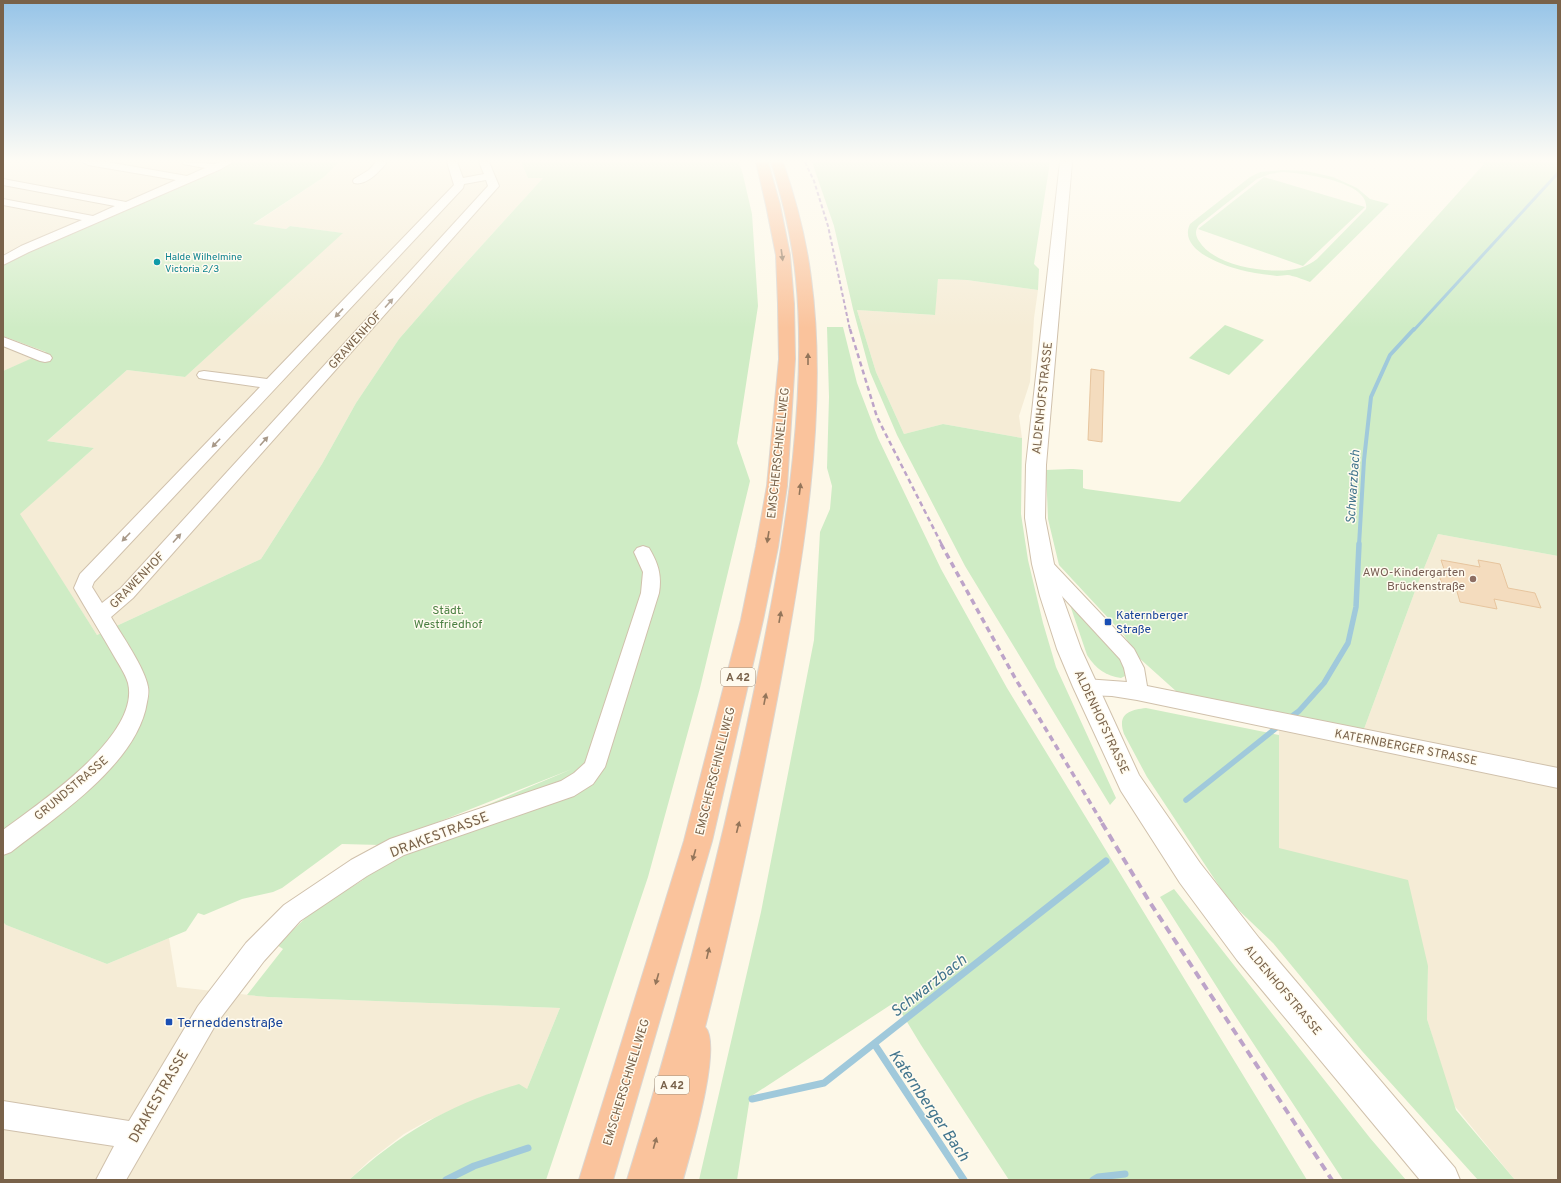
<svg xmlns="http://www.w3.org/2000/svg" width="1561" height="1183" font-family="Overpass,sans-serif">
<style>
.residential{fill:#f5ecd6}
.green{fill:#cfecc5;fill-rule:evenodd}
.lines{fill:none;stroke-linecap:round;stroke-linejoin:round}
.stream-far3{stroke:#a0c9db;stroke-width:3}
.stream-far2{stroke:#a0c9db;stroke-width:4}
.stream-far1{stroke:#a0c9db;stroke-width:5.5}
.stream{stroke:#a0c9db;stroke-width:7}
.building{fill:#f4dcbe;stroke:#e7c59e}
.minor-casing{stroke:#d0c1ac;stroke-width:2}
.tertiary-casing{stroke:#d0c1ac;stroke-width:2}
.motorway-casing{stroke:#dcd6d0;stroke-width:2}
.minor{fill:#fff;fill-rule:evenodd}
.tertiary{fill:#fff;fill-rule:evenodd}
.motorway{fill:#fac39c;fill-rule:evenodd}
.rail-far3{stroke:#bda4c9;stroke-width:2;stroke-dasharray:4 2.5;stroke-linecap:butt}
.rail-far2{stroke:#bda4c9;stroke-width:2.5;stroke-dasharray:5 3.5;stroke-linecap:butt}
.rail-far1{stroke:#bda4c9;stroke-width:3.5;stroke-dasharray:6 4.5;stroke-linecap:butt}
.rail{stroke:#bda4c9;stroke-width:4;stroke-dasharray:8 5.5;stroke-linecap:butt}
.oneway{fill:#93755a}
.oneway2{fill:#a89989}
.culture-dot{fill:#0f9aa8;stroke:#fffbef;stroke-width:1.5}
.education-dot{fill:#8d6e63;stroke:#fffbef;stroke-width:1.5}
.transit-dot{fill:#1a4fb4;stroke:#fffbef;stroke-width:1.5}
.labels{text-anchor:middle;stroke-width:3;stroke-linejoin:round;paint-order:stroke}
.far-culture-label{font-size:10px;fill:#0d838f;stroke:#fffbef;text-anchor:start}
.shield{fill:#fffbef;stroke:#a1907c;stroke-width:1}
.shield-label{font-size:11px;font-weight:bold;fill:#79624a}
.street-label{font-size:12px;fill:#79624a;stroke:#fffbef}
.education-label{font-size:12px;fill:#785e54;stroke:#fffbef;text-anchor:end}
.park-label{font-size:12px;fill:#4b8042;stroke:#fffbef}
.transit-label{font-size:12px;fill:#164399;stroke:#fffbef;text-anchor:start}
.water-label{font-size:13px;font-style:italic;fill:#42758d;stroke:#fffbef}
.near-street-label{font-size:14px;fill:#79624a;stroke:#fffbef}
.near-transit-label{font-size:14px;fill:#164399;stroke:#fffbef;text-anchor:start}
.near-water-label{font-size:16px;font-style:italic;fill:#42758d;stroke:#fffbef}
</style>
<rect width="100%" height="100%" fill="#fdf8e8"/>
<g class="residential">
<path d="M 3,162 L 232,162 L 3,260 Z"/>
<path d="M 339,162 L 521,162 L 528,178 L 543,178 L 454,276 L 399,339 L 356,403 L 322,464 L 261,559 L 97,635 L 19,514 L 94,448 L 47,441 L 127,370 L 185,377 L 342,233 L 290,226 L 286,229 L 252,225 L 324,177 Z"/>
<path d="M 938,279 L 967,280 L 1038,290 L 1034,318 L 1030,382 L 1019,416 L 1022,438 L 943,424 L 904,434 L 876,372 L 857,310 L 934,315 Z"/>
<path d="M 3,345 L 34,358 L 3,371 Z"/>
<path d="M 1438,534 L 1558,556 L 1558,1180 L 1515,1180 L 1453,1104 L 1427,1019 L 1428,966 L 1278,848 L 1279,727 L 1369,748 L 1364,729 L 1418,583 Z"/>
<path d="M 3,922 L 6,925 L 107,964 L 169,938 L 177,987 L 268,997 L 560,1008 L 527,1089 L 493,1092 L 427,1121 L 404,1134 L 369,1161 L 349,1180 L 3,1180 Z"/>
</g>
<g class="green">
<path d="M 233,162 L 339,162 L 324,177 L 253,224 L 286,229 L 290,226 L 343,233 L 185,377 L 127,370 L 47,441 L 94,448 L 20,514 L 97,635 L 261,559 L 322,464 L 356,403 L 399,339 L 454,276 L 543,178 L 528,178 L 521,162 L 739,162 L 743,175 L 752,214 L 758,306 L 737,443 L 750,481 L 700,688 L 648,877 L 546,1180 L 349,1180 C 402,1132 450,1104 519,1084 L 527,1089 L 560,1008 L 268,997 L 247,995 L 283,949 L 277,945 L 314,910 L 363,880 L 357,860 L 572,769 L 380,845 L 342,844 L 282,888 L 273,892 L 242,899 L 204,915 L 198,913 L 186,931 L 107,964 L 6,925 L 3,922 L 3,371 L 46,352 L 3,336 L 3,263 Z"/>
<path d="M 812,162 L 1050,162 L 1034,264 L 1039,269 L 1038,290 L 967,280 L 938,279 L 935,315 L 857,310 L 876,372 L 904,434 L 943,424 L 1022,438 L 1021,514 L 1028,560 L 1043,623 L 1056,667 L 1116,798 L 1110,805 L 965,566 L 897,435 L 870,372 L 853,309 L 834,226 Z"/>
<path d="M 1477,162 L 1558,162 L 1558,556 L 1438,534 L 1418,583 L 1364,729 L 1177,692 L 1138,657 L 1123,634 L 1059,565 L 1048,519 L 1046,470 C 1059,470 1069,468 1083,470 L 1083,488 L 1086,489 L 1180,502 L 1484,164 Z"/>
<path d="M 1283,170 L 1306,171 L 1333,177 L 1357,188 L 1370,199 L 1389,204 L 1310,282 C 1304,280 1298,277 1292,276 C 1288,274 1282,276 1277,276 C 1270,275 1262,274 1255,273 C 1235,270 1176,253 1190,224 L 1250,177 L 1260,172 ZM 1282,172 C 1301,173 1371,181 1366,209 L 1317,259 C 1308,266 1299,269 1289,270 C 1263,273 1213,265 1199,241 C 1195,235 1195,230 1199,225 L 1257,179 L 1270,174 Z"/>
<path d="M 1264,177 L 1365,207 L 1303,266 L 1198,229 Z"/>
<path d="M 1225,325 L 1264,340 L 1229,375 L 1189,358 Z"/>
<path d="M 827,327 L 843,327 L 857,383 L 878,438 L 941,569 L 1007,688 L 1307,1180 L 1009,1180 L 921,1045 L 895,1002 L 750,1097 L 737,1180 L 699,1180 L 761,912 L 814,640 L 820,532 L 830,509 L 832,486 L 827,468 L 829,397 Z"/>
<path d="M 1068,599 L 1121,659 L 1124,664 L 1125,676 L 1121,678 C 1106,676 1096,669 1087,655 Z"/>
<path d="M 1146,708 L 1279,735 L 1279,848 L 1408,880 L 1428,966 L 1427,1019 L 1456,1110 L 1515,1180 L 1478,1180 L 1362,1051 L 1273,943 L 1229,901 L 1147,777 L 1124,734 C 1117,714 1129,710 1146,708 Z"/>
<path d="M 1174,889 L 1370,1138 L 1406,1180 L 1343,1180 L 1232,1011 L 1160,897 Z"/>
</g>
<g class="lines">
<path class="stream-far3" d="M 1414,330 L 1558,173"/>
<path class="stream-far2" d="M 1359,545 L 1364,460 L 1371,397 L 1390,355 L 1414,329"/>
<g class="stream-far1">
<path d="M 1288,719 L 1299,711 L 1324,683 L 1348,643 L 1356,607 L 1359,544"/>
<path d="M 1186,800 L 1280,725"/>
</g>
<g class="stream">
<path d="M 875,1045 L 964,1180"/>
<path d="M 752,1099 L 824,1083 L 1106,861"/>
<path d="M 446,1180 L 474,1166 L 528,1148"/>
<path d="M 1093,1180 L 1098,1177 L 1125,1174"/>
</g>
</g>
<g class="building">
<path d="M 1091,369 L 1104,371 L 1102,442 L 1088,440 Z"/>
<path d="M 1441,560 L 1480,567 L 1478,560 L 1500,564 L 1508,588 L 1535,593 L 1541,608 L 1494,599 L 1497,609 L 1460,602 L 1456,588 L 1442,585 L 1438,571 L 1445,572 Z"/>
</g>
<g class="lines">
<defs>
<g id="minor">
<path d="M 83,162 L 107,162 L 187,176 L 205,168 L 183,164 L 182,162 L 215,164 L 219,162 L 233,162 L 221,169 L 29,252 L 3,265 L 3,256 L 21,246 L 82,220 L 3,205 L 3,199 L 93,216 L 115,206 L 3,185 L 3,179 L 126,202 L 176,180 L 88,165 Z"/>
<path d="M 376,162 L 387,162 C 380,171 367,186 354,183 L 353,181 L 354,179 L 369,170 Z"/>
<path d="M 447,162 L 457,162 L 463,178 L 484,174 L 479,162 L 489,162 L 499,186 L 133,598 L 111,617 C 121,634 145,668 148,687 C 149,692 148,697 147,702 C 138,763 57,816 11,852 L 3,855 L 3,830 C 39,803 141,736 128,683 C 125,673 119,665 114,656 C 101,633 87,611 74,588 L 80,574 L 260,387 L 204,379 L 199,378 L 197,375 L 199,372 L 204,371 L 267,379 L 454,185 ZM 486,180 L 488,186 L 121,588 L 102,603 L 92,587 L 94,582 L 463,188 L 464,184 Z"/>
<path d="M 3,337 L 50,355 L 52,358 L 50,361 L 45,362 L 40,361 L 3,346 Z"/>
<path d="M 643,546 L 649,548 C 658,563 662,575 659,593 L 605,767 L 593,784 L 574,796 L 404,855 L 367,876 L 300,921 L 264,961 L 216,1024 L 126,1180 L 96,1180 L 114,1146 L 3,1129 L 3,1101 L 129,1121 L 198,1006 L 246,943 L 284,905 L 351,860 L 390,839 L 561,781 L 574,773 L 585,763 L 641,593 L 643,572 L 634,552 L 637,548 Z"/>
<path d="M 1043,558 L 1049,559 L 1134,649 L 1144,668 L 1147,686 L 1558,768 L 1558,788 L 1137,700 L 1112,696 L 1085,695 L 1078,693 L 1075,687 L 1078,681 L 1085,679 L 1127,682 L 1124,668 L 1120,659 L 1037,569 L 1034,564 L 1037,559 Z"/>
</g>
<path id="tertiary" d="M 1060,162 L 1072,162 L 1046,465 L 1045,518 L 1054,564 L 1062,596 L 1081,649 L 1139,775 L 1200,863 L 1259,938 L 1455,1168 L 1460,1180 L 1420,1180 L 1237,960 L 1180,883 L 1121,791 L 1073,687 L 1057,649 L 1040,596 L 1032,564 L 1025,518 L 1026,465 Z"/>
<g id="motorway">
<path d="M 756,162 L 768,162 L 780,205 L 790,255 L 794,304 L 795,359 L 787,486 L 778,547 L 763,620 L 712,841 L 613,1180 L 579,1180 L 684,841 L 741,620 L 756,547 L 767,486 L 779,359 L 778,304 L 776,255 L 766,205 Z"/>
<path d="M 771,162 L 783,162 C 796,200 806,238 811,278 C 829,413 802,566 777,699 C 756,809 733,919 705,1027 C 723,1045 690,1154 683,1180 L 627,1180 C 674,1030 714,879 747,725 C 766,636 784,547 793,457 C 799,398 802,339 796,279 C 792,239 783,200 771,162 Z"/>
</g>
</defs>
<use href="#minor" class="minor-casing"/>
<use href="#tertiary" class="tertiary-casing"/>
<use href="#motorway" class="motorway-casing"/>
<use href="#minor" class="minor"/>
<use href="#tertiary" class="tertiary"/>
<use href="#motorway" class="motorway"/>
<path class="rail-far3" d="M 805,162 L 814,181 L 828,226 L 850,330"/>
<path class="rail-far2" d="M 850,329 L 877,417 L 942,545"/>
<path class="rail-far1" d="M 941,544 L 1015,678 L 1103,824"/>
<path class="rail" d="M 1102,823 L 1149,901 L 1332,1180"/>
</g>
<defs><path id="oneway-solid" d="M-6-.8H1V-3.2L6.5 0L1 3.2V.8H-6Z"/></defs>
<g class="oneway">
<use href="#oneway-solid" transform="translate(782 255) rotate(82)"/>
<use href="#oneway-solid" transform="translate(808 359) rotate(-90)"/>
<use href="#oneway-solid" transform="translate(800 489) rotate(-83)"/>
<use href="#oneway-solid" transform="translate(768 537) rotate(99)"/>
<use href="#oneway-solid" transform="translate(780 617) rotate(-80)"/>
<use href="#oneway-solid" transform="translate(765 699) rotate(-79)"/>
<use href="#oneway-solid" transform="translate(738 827) rotate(-76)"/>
<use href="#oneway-solid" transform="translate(694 855) rotate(106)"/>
<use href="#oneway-solid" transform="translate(708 953) rotate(-77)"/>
<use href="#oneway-solid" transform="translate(657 979) rotate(106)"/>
<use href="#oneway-solid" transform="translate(655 1143) rotate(-74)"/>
</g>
<g class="oneway2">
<use href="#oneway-solid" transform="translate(389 303) rotate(-48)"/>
<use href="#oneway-solid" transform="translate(339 313) rotate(133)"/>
<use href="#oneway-solid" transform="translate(264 441) rotate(-48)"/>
<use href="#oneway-solid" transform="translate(216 443) rotate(134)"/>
<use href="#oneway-solid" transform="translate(126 537) rotate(134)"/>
<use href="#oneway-solid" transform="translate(177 538) rotate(-48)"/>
</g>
<linearGradient id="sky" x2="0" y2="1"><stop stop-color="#96c4e8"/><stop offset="0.49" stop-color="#fefcf5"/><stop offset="1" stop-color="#fefcf5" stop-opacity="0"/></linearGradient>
<rect width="1561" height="328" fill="url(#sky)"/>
<circle class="culture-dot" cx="157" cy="262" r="4"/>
<circle class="education-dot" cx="1473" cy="579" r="4"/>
<g class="transit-dot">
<rect x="1104" y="618" width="8" height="8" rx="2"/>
<rect x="165" y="1018" width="8" height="8" rx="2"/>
</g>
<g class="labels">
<g class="far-culture-label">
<text x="165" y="260">Halde Wilhelmine<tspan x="165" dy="12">Victoria 2/3</tspan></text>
</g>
<g class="shield">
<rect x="721" y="668" width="34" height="18" rx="3"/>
<rect x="655" y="1076" width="34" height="18" rx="3"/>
</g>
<g class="shield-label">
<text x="738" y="681">A 42</text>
<text x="672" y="1089">A 42</text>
</g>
<g class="street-label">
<text transform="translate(355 340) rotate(-48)" y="4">GRAWENHOF</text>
<text transform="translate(1042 398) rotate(-84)" y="4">ALDENHOFSTRASSE</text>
<text transform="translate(778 453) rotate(-84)" y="4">EMSCHERSCHNELLWEG</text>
<text transform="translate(137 580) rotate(-46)" y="4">GRAWENHOF</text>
<text transform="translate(1102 722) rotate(65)" y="4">ALDENHOFSTRASSE</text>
<text transform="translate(1406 747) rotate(11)" y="4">KATERNBERGER STRASSE</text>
<text transform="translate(715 771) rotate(-76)" y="4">EMSCHERSCHNELLWEG</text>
<text transform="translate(71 788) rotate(-40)" y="4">GRUNDSTRASSE</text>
<text transform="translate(1283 990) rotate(50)" y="4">ALDENHOFSTRASSE</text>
<text transform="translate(626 1082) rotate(-73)" y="4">EMSCHERSCHNELLWEG</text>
</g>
<g class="education-label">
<text x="1465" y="576">AWO-Kindergarten<tspan x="1465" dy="14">Brückenstraße</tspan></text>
</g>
<g class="park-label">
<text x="448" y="614">Städt.<tspan x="448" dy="14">Westfriedhof</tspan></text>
</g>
<g class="transit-label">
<text x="1116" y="619">Katernberger<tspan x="1116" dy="14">Straße</tspan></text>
</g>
<g class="water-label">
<text transform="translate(1352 487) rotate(-86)" y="5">Schwarzbach</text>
</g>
<g class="near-street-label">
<text transform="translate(439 834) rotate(-21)" y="5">DRAKESTRASSE</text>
<text transform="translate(158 1096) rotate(-60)" y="5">DRAKESTRASSE</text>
</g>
<g class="near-transit-label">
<text x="177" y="1027">Terneddenstraße</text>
</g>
<g class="near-water-label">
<text transform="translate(928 985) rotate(-38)" y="6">Schwarzbach</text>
<text transform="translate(930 1105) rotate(56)" y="6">Katernberger Bach</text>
</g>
</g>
<rect width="1561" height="1183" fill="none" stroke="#79624a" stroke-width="8"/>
</svg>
